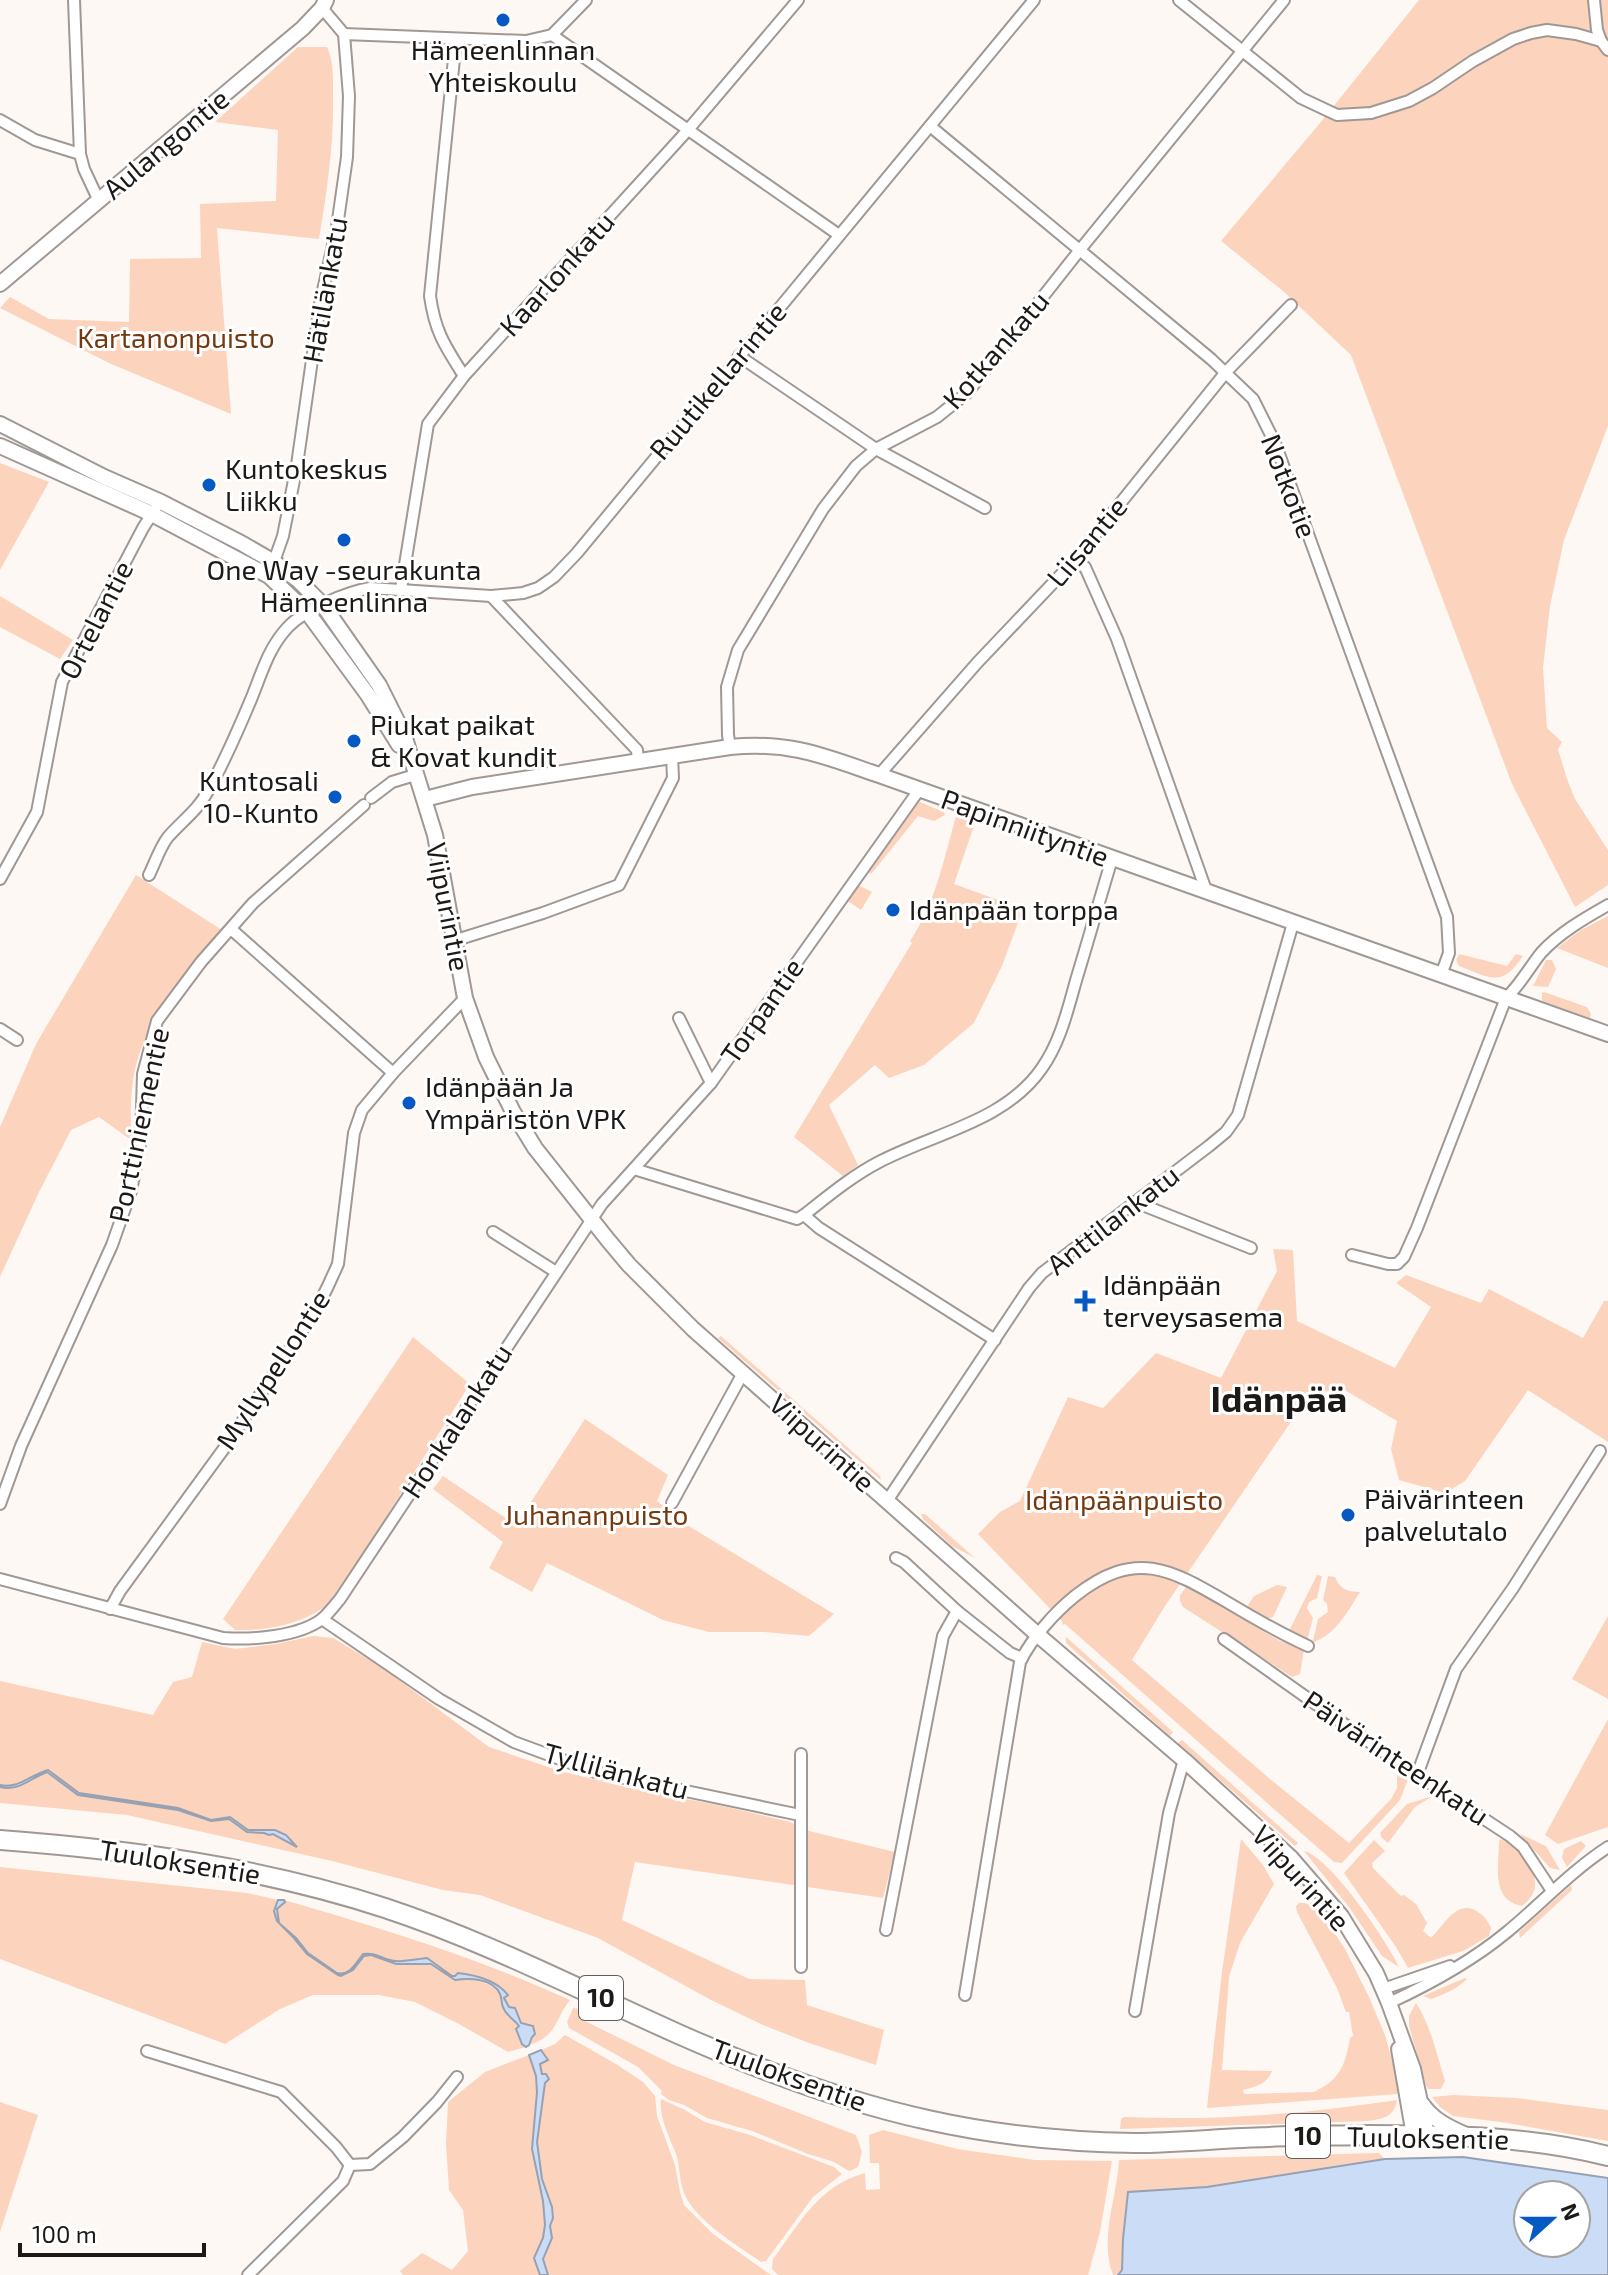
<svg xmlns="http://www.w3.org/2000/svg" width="1608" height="2275" font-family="'Exo 2',sans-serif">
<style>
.green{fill:#fcd3bd}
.water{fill:#cadcf6;stroke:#96a2b3;stroke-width:2;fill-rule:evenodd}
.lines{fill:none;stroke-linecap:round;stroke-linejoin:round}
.street-casing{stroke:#a09894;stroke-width:14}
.secondary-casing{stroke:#a09894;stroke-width:18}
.highway-casing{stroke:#a09894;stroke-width:22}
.street{stroke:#fff;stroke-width:10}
.secondary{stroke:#fff;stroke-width:14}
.highway{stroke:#fff;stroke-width:18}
.poi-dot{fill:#0659c2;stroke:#fff;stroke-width:3}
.labels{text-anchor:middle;stroke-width:6;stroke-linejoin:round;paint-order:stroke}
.shield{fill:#fff;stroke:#605e5d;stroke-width:2}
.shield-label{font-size:26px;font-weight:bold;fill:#1c1917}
.poi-label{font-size:28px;fill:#1c1917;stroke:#fff;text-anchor:start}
.street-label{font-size:28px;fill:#1c1917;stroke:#fff}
.park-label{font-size:28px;fill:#753910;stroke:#fff}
.district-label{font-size:36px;font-weight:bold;fill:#1c1917;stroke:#fff}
</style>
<rect width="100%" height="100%" fill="#fef8f4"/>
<g class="green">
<path d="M 1419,0 L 1608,0 L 1608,426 L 1564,540 L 1550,606 L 1543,668 L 1547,728 L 1562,742 L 1558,749 L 1567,779 L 1575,799 L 1608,850 L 1608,885 L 1575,907 L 1512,784 L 1351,355 L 1283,291 L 1221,241 L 1320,123 Z"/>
<path d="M 298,47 L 327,47 C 334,63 333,79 333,96 C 334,144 327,191 319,239 L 217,228 L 231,414 L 109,363 L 0,308 L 10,297 L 49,319 L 129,322 L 130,259 L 201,258 L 200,204 L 276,201 L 278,130 L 215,122 Z"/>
<path d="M 0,463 L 49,482 L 0,570 Z"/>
<path d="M 0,596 L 73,640 L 60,659 L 0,627 Z"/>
<path d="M 915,800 L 944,812 L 945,815 L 934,821 L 918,816 L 872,873 L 869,874 L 868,870 Z"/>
<path d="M 956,816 L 975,823 L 954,884 L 1023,909 L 1002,966 L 974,1023 L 924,1065 L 889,1078 L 875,1065 L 829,1105 L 858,1165 L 843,1176 L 794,1137 L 912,943 L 910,941 C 935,904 944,859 956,816 Z"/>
<path d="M 136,875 L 222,930 C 184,978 137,1025 132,1090 C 130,1106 131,1123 131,1140 L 99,1117 L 71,1130 L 39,1192 L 0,1277 L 0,1127 L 36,1044 Z"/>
<path d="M 860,886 L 872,892 L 861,910 L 846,900 L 854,889 Z"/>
<path d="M 1608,916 L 1608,968 L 1557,948 L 1581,930 Z"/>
<path d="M 1459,954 L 1507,966 L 1516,954 L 1523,956 C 1502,988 1490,978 1459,966 L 1456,960 Z"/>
<path d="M 1546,960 L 1552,960 L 1556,969 L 1548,987 L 1533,986 Z"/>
<path d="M 1544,992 L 1587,1007 L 1591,1014 L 1590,1018 L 1542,1001 L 1542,993 Z"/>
<path d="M 1273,1249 L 1293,1250 L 1297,1321 L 1395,1368 L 1431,1307 L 1396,1283 L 1406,1275 L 1481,1303 L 1489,1289 L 1583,1338 L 1604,1301 L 1608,1301 L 1608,1442 L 1528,1390 L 1465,1481 L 1445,1493 L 1399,1480 L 1391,1449 L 1397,1421 L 1343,1389 L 1310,1394 L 1165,1606 L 1132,1660 L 1270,1779 L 1349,1843 L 1391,1799 L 1397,1788 L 1397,1773 L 1408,1779 L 1400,1800 L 1342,1863 L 1334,1862 L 1065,1624 L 1063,1625 L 1062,1621 L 978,1534 L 1000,1512 L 1020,1501 L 1068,1397 L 1103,1408 L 1156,1353 L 1221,1378 L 1277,1271 Z"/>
<path d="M 721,1336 L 880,1476 L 881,1480 L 718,1338 Z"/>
<path d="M 413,1337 L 470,1384 L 333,1601 C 304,1624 270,1631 235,1630 L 223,1619 Z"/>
<path d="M 585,1419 L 668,1475 L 657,1501 L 687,1525 L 834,1614 L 809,1636 L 764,1632 L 709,1632 L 663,1620 L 547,1563 L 532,1592 L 489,1568 L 503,1542 L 433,1489 L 443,1476 L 516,1525 Z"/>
<path d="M 921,1514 L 925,1514 L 975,1558 L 952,1546 L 923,1519 Z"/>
<path d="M 1317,1575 L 1322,1576 L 1317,1598 L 1309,1602 L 1307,1608 L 1313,1618 L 1307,1641 L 1288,1633 Z"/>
<path d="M 1328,1576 L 1335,1577 C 1340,1589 1347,1592 1360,1592 C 1348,1611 1336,1634 1314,1642 L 1313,1641 L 1318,1619 L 1328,1612 L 1327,1604 L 1323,1600 Z"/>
<path d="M 1277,1585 L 1287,1587 L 1273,1617 L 1265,1619 L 1246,1608 L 1254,1596 Z"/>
<path d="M 1187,1586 L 1278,1640 L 1304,1650 L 1300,1674 L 1292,1677 L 1183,1607 L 1180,1601 L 1180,1595 Z"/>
<path d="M 1608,1616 L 1608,1699 L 1572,1679 Z"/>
<path d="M 313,1636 L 333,1638 L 380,1666 L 489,1747 L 560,1771 L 625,1787 L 727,1807 L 790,1822 L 809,1831 L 895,1852 L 883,1898 L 635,1862 L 622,1920 L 749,1979 L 805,1980 L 807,2005 L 884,2030 L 876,2065 L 809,2043 L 763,2025 L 711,2000 L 598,1938 L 480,1895 L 443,1890 L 332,1861 L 127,1815 L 0,1803 L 0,1681 L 153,1715 L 173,1682 L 192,1677 L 202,1642 L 235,1649 L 276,1644 Z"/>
<path d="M 1066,1637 L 1173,1732 L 1170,1736 L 1066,1643 Z"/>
<path d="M 1608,1719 L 1608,1827 L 1558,1844 L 1545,1835 Z"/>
<path d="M 1182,1740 L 1298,1843 L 1295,1846 L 1178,1743 Z"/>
<path d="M 1433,1796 L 1415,1807 L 1388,1843 L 1381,1837 L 1380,1833 L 1407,1804 Z"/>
<path d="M 1520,1834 L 1546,1846 L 1560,1870 L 1550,1868 Z"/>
<path d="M 1241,1839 L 1263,1865 L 1274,1884 L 1240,1943 L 1229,1977 L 1222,2070 L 1272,2071 C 1267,2084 1256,2087 1243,2090 L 1244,2094 L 1314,2092 C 1341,2079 1345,2065 1350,2038 L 1353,2036 L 1349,2012 L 1346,2012 L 1337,1988 L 1297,1912 L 1296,1906 L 1299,1903 L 1306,1903 L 1322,1913 L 1345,1949 L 1369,1997 L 1385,2035 L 1395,2072 L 1398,2094 L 1207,2108 L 1222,1972 Z"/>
<path d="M 1501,1839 C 1516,1845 1541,1873 1534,1891 C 1532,1897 1527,1902 1522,1906 C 1490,1900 1499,1865 1499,1841 Z"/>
<path d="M 1374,1840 L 1385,1851 L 1372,1863 L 1373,1868 L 1401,1896 L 1404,1895 L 1416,1904 L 1427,1923 L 1423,1931 L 1431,1938 C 1442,1928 1454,1903 1472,1909 C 1482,1913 1487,1919 1491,1928 L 1489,1936 L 1463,1951 L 1408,1968 L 1396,1947 L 1344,1873 Z"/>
<path d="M 1581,1841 L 1586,1846 L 1567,1867 L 1562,1858 L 1564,1849 Z"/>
<path d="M 1304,1851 C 1330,1857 1387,1941 1399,1967 L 1382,1956 L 1349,1907 Z"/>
<path d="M 0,1867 L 247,1893 L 278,1900 L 274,1911 L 277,1921 L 279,1922 L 277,1909 L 284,1903 L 284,1900 C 381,1928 478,1958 570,2000 C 554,2020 558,2036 529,2045 L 532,2037 L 535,2034 L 530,2027 L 521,2024 L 515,2008 L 509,2008 L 504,1998 L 508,1994 C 495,1981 476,1976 458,1973 L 455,1976 L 452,1976 L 427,1958 C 417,1959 405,1962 395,1961 C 382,1960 378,1952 363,1954 C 352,1968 348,1981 330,1967 L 342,1976 L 353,1970 L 364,1956 L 371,1955 L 396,1964 L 432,1964 L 455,1980 L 470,1978 L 495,1987 L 500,1994 L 503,2007 L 520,2026 L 522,2044 L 526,2047 L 508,2052 L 459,2024 L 415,2002 L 379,1995 L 313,1995 L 280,2009 L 225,2044 L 0,1959 Z"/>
<path d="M 1571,1885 L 1572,1890 L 1520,1938 L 1519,1932 Z"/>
<path d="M 1465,1978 L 1467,1979 C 1457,1989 1443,1995 1431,1999 L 1423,1996 Z"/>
<path d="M 1416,2003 C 1431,2026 1437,2055 1445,2081 L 1441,2089 L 1428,2089 L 1426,2085 L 1409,2026 L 1409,2016 Z"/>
<path d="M 573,2008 L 580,2009 L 580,2014 L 585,2021 L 674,2065 L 856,2135 L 862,2152 L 858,2167 L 850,2171 L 847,2170 L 834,2162 L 808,2154 L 752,2131 L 707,2118 L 684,2105 L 669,2100 L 661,2094 L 662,2091 L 638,2067 L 569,2028 L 567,2022 Z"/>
<path d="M 565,2035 L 616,2064 L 643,2082 L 655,2096 L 657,2116 L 675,2165 L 680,2192 L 684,2205 L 713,2234 L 771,2275 L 548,2275 L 543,2259 L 552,2238 L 550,2226 L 553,2218 L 552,2207 L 542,2179 L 537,2142 L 545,2083 L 540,2064 L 541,2050 L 555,2044 Z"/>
<path d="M 529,2055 L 536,2076 L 537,2092 L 532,2149 L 543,2201 L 545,2225 L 543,2238 L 540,2245 L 540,2275 L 403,2275 L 400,2271 L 422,2253 L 452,2270 L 468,2251 L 463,2210 L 449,2190 L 446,2144 L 448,2102 L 485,2072 Z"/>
<path d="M 1454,2095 L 1516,2098 L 1608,2110 L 1608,2141 L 1508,2123 L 1453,2116 L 1440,2107 L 1432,2097 Z"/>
<path d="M 661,2099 L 683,2109 L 705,2122 L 750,2135 L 834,2167 L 842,2174 L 813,2197 L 766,2261 L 761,2262 C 738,2246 691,2218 683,2190 C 679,2178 680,2166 676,2154 C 669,2136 659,2118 661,2099 Z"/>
<path d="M 1397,2100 C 1395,2117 1382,2119 1368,2121 L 1120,2129 L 1121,2119 L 1124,2117 C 1215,2121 1307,2114 1397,2100 Z"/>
<path d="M 0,2102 L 38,2115 L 0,2232 Z"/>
<path d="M 883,2130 L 957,2149 L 1035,2160 L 1112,2161 L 1100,2232 L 1088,2275 L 778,2275 L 772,2269 L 773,2259 C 800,2223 818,2186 865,2173 L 866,2190 L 880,2189 L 879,2163 L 870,2163 L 869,2135 Z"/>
<path d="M 1379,2153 L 1385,2159 L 1207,2187 L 1128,2192 L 1123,2239 L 1122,2270 L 1118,2275 L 1113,2275 C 1099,2239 1117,2197 1119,2160 Z"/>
</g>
<g class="water">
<path d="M 48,1770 L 79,1793 L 178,1808 L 211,1820 L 230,1817 L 248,1830 L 275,1830 L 286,1835 L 297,1847 L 273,1834 L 269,1835 L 264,1833 L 247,1832 L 229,1819 L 211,1821 L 178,1810 L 78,1795 L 47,1772 C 30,1778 19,1792 0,1787 L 0,1785 C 19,1789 30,1775 48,1770 Z"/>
<path d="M 278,1900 L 284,1900 L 285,1902 L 277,1909 L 279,1923 L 296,1938 L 308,1953 L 337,1973 C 350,1976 356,1963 363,1954 C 378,1952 382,1960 395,1961 C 405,1962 417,1959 427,1958 L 452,1976 L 455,1976 L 458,1973 C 476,1975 497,1981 508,1995 L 504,1998 L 509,2007 L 515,2008 L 521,2023 L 533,2026 L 535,2034 L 532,2037 L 529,2045 L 526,2047 L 522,2044 L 516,2029 L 519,2026 C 514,2019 506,2016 503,2007 C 501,2003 502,1998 500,1994 C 493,1978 469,1978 455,1980 L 431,1964 L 396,1964 L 371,1955 L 364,1956 L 353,1970 L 341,1976 L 338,1975 L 307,1954 L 293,1937 L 277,1921 L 274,1911 Z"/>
<path d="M 541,2050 L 548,2060 L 540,2064 L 542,2074 L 546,2074 L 549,2079 L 545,2083 L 537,2142 L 542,2179 L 552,2207 L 553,2218 L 550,2226 L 552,2238 L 543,2259 L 548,2275 L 540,2275 L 534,2258 L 543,2238 L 545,2225 L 543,2201 L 532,2149 L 537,2092 L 536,2076 L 529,2055 Z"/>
<path d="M 1463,2157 L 1608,2178 L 1608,2275 L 1118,2275 L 1122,2270 L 1123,2239 L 1128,2192 L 1207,2187 L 1385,2159 ZM 1528,2195 L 1576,2195 L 1576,2243 L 1528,2243 Z"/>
</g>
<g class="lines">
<defs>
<g id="street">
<path d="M 74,0 L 80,154 L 84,169 L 99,201"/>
<path d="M 1179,0 L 1301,98 L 1337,115 L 1371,113 L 1409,101 L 1433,88 L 1473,61 L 1513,39 L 1531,33 L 1547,30 L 1576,34 L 1601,41 L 1608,50"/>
<path d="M 1594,0 L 1597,30 L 1601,41"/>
<path d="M 344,34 L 526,41 L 552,35 L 586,0"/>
<path d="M 552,35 L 839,235"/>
<path d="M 456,39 L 430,296 C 435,332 445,346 464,376"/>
<path d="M 0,120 L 35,140 L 80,154"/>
<path d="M 930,126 L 1211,359 L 1253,399 L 1275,443 L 1447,917 L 1449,953 L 1441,975"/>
<path d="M 739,356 L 876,449 L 985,508"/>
<path d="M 1073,562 L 1085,567 L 1117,639 L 1207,893"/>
<path d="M 272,567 L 283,536 L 297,465 L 320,304 L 337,227 L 347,157 L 349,96 L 344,34 L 322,8"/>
<path d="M 401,589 L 428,424 L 464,376 L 687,131 L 798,0"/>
<path d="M 491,596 L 637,750 L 638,761"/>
<path d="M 730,747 L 728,735 L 727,687 L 738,650 L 823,509 L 856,466 L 876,449 L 937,417 L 967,393 L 1079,251 L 1284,0"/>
<path d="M 879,775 L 977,663 L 1073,562 L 1226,372 L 1291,305"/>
<path d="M 371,798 L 392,782 L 415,775"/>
<path d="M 149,875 C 155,863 160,847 168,837 C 182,821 198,810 208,791 C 225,761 239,728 252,697 C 262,672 269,647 288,627 C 304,610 347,592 370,588 L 491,596 L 523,593 L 538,588 L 554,577 L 577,553 L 1034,0"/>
<path d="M 0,879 L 37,812 L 62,682 L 143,528 L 155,509"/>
<path d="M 231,929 L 393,1073"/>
<path d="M 453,941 L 543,913 L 619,885 L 673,778 L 672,756"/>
<path d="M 679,1018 L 711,1083"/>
<path d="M 0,1029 L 17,1040"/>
<path d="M 634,1169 L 797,1219 L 804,1215 L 819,1228 L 995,1340"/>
<path d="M 1135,1202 L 1251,1248"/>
<path d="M 804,1215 C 828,1196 852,1176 879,1162 C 934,1133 1005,1122 1042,1068 C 1061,1041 1068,1008 1077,977 C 1089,938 1100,898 1112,859"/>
<path d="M 493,1232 L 556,1272"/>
<path d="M 1352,1255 L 1388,1264 L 1397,1264 L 1404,1257 L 1417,1228 L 1506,998 C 1520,985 1529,968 1541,953 C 1559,933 1585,918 1608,905"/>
<path d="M 887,1501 L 1029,1288 L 1042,1273 L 1209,1146 L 1226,1132 L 1238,1115 L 1293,923"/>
<path d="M 672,1503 L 743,1373"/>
<path d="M 0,1504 L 21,1446 L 112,1245 L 131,1191 L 141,1139 L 143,1074 L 157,1021 L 201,962 L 253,903 L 364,805"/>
<path d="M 896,1558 L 904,1562 L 957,1611 L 1010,1653 L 1022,1658"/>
<path d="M 0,1579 L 223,1638 C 252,1640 298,1637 322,1619 C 329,1613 334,1606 340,1599 L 602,1204 L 711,1083 L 919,790"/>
<path d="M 110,1609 L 120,1591 L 228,1443 L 316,1310 L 328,1286 L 338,1264 L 354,1133 L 362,1110 L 393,1073 L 465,998"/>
<path d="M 322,1619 L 439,1699 L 514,1742 L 595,1772 L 800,1815"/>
<path d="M 1224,1639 L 1402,1765 L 1510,1836 L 1523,1847 L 1552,1891"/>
<path d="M 801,1754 L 801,1967"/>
<path d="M 1417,1775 L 1456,1669 L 1513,1588 L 1600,1451"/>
<path d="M 886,1930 L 943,1636 L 957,1611"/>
<path d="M 1383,1989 L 1450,1966"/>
<path d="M 965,1995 L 1020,1662 C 1032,1638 1054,1613 1075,1596 C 1137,1547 1172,1570 1232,1605 C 1257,1620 1282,1634 1308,1646"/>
<path d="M 1389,2003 C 1430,1984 1472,1961 1507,1932 C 1541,1904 1571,1871 1608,1847"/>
<path d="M 1135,2011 L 1169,1813 L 1184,1760"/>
<path d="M 147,2051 L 281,2092 L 336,2147 L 350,2165"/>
<path d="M 350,2165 L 370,2164 L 403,2137 L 437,2102 L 457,2077"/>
<path d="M 248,2275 L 343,2181 L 350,2165"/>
</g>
<g id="secondary">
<path d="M 0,284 L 303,28 L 322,8 L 326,0"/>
<path d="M 0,424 L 104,477 L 161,502 L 241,543 L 274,562 L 299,581 L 323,605 L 379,685 L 404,735 L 435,835 L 465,998 L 486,1057 L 513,1112 L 535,1148 L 608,1240 L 629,1265 L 693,1329 L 1038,1635 L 1184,1760 L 1291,1858 L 1341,1916 L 1376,1973 L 1389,2003 L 1413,2069 L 1427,2135"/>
<path d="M 0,446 L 152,514 L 269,576 L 308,613 L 368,695 L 399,745"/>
<path d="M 425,799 L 472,787 L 730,747 C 790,741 824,756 879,775 L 1608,1034"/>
<path d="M 1399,2049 L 1414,2135"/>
<path d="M 1422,2104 C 1433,2120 1448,2127 1466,2135"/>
</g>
<path id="highway" d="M 0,1840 C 131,1850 260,1867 385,1908 C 485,1941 580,1990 676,2033 C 757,2069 841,2101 928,2120 C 995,2135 1065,2142 1135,2143 C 1179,2143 1223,2138 1268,2137 C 1301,2135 1335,2136 1368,2135 C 1449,2135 1529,2136 1608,2156"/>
</defs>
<use href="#street" class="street-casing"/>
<use href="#secondary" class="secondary-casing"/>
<use href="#highway" class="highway-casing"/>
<use href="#street" class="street"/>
<use href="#secondary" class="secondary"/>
<use href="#highway" class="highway"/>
</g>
<g class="poi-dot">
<circle cx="503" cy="20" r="8"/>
<circle cx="209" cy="485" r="8"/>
<circle cx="344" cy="540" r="8"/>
<circle cx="354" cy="741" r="8"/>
<circle cx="335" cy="797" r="8"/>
<circle cx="893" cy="910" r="8"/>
<circle cx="409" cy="1103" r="8"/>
<path d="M1081 1289h8v8h8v8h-8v8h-8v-8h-8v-8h8z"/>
<circle cx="1348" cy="1515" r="8"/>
</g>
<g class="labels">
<g class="shield">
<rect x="579" y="1976" width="44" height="44" rx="6"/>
<rect x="1286" y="2114" width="44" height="44" rx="6"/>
</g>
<g class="shield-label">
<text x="601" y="2007">10</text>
<text x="1308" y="2145">10</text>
</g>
<g class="poi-label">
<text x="503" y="60" text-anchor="middle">Hämeenlinnan<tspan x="503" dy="32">Yhteiskoulu</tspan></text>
<text x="225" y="479">Kuntokeskus<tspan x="225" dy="32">Liikku</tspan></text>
<text x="344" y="580" text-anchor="middle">One Way -seurakunta<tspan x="344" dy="32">Hämeenlinna</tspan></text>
<text x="370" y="735">Piukat paikat<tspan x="370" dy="32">&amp; Kovat kundit</tspan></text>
<text x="319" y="791" text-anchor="end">Kuntosali<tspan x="319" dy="32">10-Kunto</tspan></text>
<text x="909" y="920">Idänpään torppa</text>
<text x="425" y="1097">Idänpään Ja<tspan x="425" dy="32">Ympäristön VPK</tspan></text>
<text x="1103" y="1295">Idänpään<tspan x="1103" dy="32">terveysasema</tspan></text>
<text x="1364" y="1509">Päivärinteen<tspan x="1364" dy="32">palvelutalo</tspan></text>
</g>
<g class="street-label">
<text transform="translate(166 144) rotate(-40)" y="10">Aulangontie</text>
<text transform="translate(557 274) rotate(-48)" y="10">Kaarlonkatu</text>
<text transform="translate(325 290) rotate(-80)" y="10">Hätilänkatu</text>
<text transform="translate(996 350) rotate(-49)" y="10">Kotkankatu</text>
<text transform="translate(718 381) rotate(-50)" y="10">Ruutikellarintie</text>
<text transform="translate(1289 486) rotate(69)" y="10">Notkotie</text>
<text transform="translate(1087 542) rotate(-50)" y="10">Liisantie</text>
<text transform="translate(96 620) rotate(-63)" y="10">Ortelantie</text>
<text transform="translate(1025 828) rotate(20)" y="10">Papinniityntie</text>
<text transform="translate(448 907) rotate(79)" y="10">Viipurintie</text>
<text transform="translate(762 1011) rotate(-55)" y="10">Torpantie</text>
<text transform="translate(139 1125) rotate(-78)" y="10">Porttiniementie</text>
<text transform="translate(1113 1220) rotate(-38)" y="10">Anttilankatu</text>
<text transform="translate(273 1370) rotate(-57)" y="10">Myllypellontie</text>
<text transform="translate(457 1421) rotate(-57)" y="10">Honkalankatu</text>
<text transform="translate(822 1443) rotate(42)" y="10">Viipurintie</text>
<text transform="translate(1396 1758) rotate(34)" y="10">Päivärinteenkatu</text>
<text transform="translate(616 1771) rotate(15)" y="10">Tyllilänkatu</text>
<text transform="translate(180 1862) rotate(9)" y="10">Tuuloksentie</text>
<text transform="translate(1301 1878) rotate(48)" y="10">Viipurintie</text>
<text transform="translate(789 2075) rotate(20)" y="10">Tuuloksentie</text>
<text transform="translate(1428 2138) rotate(1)" y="10">Tuuloksentie</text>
</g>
<g class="park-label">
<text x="176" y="348">Kartanonpuisto</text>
<text x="1124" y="1510">Idänpäänpuisto</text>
<text x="596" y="1525">Juhananpuisto</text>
</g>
<g class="district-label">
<text x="1279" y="1412">Idänpää</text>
</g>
</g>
<g transform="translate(1552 2219) rotate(69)"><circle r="38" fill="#ffffff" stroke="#a4a3a2" stroke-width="2"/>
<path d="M0-6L14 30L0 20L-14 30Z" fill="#0659c2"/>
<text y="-12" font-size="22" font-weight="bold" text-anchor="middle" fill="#1c1917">N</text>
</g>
<path d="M20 2243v12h184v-12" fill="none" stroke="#1c1917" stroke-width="4"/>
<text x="32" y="2243" font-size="24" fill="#1c1917" stroke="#ffffff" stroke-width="6" paint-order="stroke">100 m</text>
</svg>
